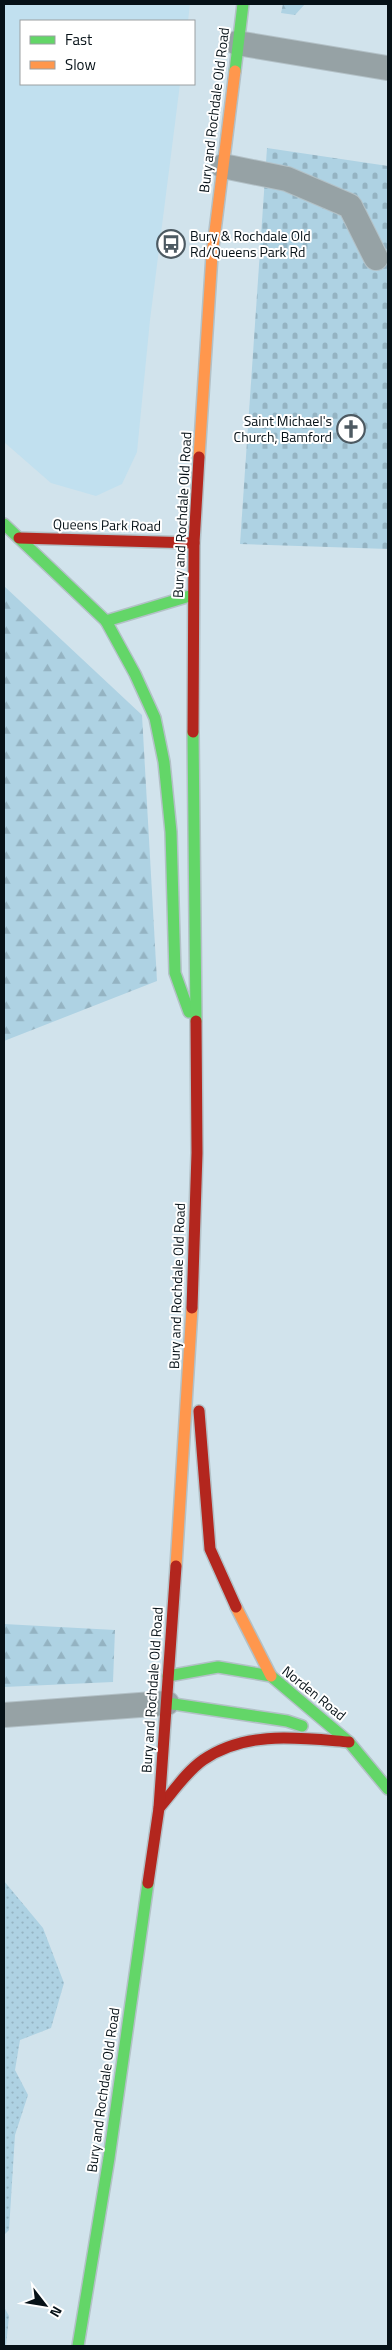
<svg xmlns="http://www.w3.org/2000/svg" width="392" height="2350" font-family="'Titillium Web',sans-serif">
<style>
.built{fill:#c1e0ef}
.grass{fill:url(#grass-dots)}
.forest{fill:url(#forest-firs)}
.cemetery{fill:url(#cemetery-stones)}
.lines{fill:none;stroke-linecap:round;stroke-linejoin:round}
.lane-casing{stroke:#b3c1c7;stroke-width:26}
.fast-casing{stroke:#b3c1c7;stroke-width:14}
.slow-casing{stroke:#b3c1c7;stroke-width:14}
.jam-casing{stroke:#b3c1c7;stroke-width:14}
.lane{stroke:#96a2a5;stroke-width:24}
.fast{stroke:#63d668;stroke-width:11}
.slow{stroke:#ff974d;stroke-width:11}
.jam{stroke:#b3261e;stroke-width:11}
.labels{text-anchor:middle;stroke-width:4;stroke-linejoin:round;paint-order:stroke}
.street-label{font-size:14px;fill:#061117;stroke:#fff}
.poi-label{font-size:14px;fill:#061117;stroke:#fff;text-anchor:start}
</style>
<defs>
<pattern id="grass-dots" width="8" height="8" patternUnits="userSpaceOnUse" patternTransform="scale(1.25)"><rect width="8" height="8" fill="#aed2e3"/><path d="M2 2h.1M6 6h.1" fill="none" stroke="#94b3c2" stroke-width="1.8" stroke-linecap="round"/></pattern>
<pattern id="forest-firs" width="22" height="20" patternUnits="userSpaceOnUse" patternTransform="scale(1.25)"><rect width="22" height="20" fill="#aed2e3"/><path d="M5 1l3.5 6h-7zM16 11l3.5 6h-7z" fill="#94b3c2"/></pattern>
<pattern id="cemetery-stones" width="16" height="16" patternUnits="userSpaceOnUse" patternTransform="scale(1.25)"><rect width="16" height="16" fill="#aed2e3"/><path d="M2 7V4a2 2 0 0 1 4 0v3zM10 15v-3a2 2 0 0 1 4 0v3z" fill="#94b3c2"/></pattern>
</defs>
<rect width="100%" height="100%" fill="#d1e3ec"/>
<path class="built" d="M 4,4 L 190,4 L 188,21 L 21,21 L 21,84 L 180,84 L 150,320 L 137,452 L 122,484 L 96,496 L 51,483 L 4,442 Z"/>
<g class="grass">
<path d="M 4,1881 L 43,1928 L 64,1983 L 51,2028 L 20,2040 L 15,2070 L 28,2095 L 15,2135 L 9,2230 L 4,2235 Z"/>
<path d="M 4,2307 L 9,2316 L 6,2346 L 4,2346 Z"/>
</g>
<g class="forest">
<path d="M 283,4 L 305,4 L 295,15 L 281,13 Z"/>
<path d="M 4,586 L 142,715 L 157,981 L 4,1041 Z"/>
<path d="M 4,1624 L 115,1630 L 113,1682 L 4,1687 Z"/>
</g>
<path class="cemetery" d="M 267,148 L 388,166 L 388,549 L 240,544 Z"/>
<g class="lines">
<defs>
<g id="lane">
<path d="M 237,43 L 387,68"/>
<path d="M 223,166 L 287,179 L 350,206 L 376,258"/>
<path d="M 4,1715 L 167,1703"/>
</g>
<g id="fast">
<path d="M 235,71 L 243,4"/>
<path d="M 4,524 L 106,621 L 193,595"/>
<path d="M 106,621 L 135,674 L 155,718 L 164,762 L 171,832 L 175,973 L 189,1012"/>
<path d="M 193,732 L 196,1021"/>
<path d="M 168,1676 L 218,1667 L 271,1676 L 349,1742 L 388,1789"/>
<path d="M 167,1703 L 287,1721 L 302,1726"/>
<path d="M 78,2346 L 109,2158 L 148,1883"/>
</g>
<g id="slow">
<path d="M 199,457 L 212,255 L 235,71"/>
<path d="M 176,1566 L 192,1308"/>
<path d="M 236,1607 L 271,1676"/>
</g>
<g id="jam">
<path d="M 19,538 L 194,543"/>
<path d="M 193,732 L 194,543 L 199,457"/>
<path d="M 192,1308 L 197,1153 L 196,1021"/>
<path d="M 199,1411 L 210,1549 L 236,1607"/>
<path d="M 159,1808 C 173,1792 186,1772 203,1760 C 246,1730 300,1738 349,1742"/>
<path d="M 148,1883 L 159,1808 L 176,1566"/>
</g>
</defs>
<use href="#lane" class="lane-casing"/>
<use href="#fast" class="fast-casing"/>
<use href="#slow" class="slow-casing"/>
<use href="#jam" class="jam-casing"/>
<use href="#lane" class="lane"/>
<use href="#fast" class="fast"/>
<use href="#slow" class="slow"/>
<use href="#jam" class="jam"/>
</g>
<defs>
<symbol id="bus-ring" viewBox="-11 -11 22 22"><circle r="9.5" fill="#fff" stroke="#4d5a62" stroke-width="1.5"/><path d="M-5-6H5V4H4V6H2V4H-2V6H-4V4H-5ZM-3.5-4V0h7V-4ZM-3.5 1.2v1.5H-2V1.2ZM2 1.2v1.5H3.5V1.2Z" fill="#4d5a62"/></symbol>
<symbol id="church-ring" viewBox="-11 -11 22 22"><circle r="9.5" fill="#fff" stroke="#4d5a62" stroke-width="1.5"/><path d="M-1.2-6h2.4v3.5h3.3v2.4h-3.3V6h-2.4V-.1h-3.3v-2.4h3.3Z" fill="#4d5a62"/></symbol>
</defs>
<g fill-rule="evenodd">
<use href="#bus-ring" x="155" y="228" width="32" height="32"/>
<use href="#church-ring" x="335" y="413" width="32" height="32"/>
</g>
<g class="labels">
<g class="street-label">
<text transform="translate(214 110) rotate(-83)" y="5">Bury and Rochdale Old Road</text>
<text transform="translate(182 515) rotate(-87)" y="5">Bury and Rochdale Old Road</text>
<text transform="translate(107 525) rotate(1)" y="5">Queens Park Road</text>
<text transform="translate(177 1286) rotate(-88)" y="5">Bury and Rochdale Old Road</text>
<text transform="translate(152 1690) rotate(-86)" y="5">Bury and Rochdale Old Road</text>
<text transform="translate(314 1693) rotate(39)" y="5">Norden Road</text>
<text transform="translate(103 2090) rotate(-82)" y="5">Bury and Rochdale Old Road</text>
</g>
<g class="poi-label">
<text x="190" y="241">Bury &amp; Rochdale Old<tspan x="190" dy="16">Rd/Queens Park Rd</tspan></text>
<text x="332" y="426" text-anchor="end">Saint Michael's<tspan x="332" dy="16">Church, Bamford</tspan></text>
</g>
</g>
<rect width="392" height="2350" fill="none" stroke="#061117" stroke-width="10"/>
<rect x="20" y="20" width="175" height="65" fill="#ffffff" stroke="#9ba0a2"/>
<rect x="30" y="36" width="25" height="8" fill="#63d668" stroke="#9ba0a2"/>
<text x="65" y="45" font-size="15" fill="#061117">Fast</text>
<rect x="30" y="61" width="25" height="8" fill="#ff974d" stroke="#9ba0a2"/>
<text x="65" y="70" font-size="15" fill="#061117">Slow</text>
<g transform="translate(45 2305) rotate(121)" stroke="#ffffff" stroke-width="4" paint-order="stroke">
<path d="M0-4L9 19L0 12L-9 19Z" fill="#061117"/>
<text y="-8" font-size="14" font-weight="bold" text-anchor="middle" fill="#061117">N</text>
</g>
</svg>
